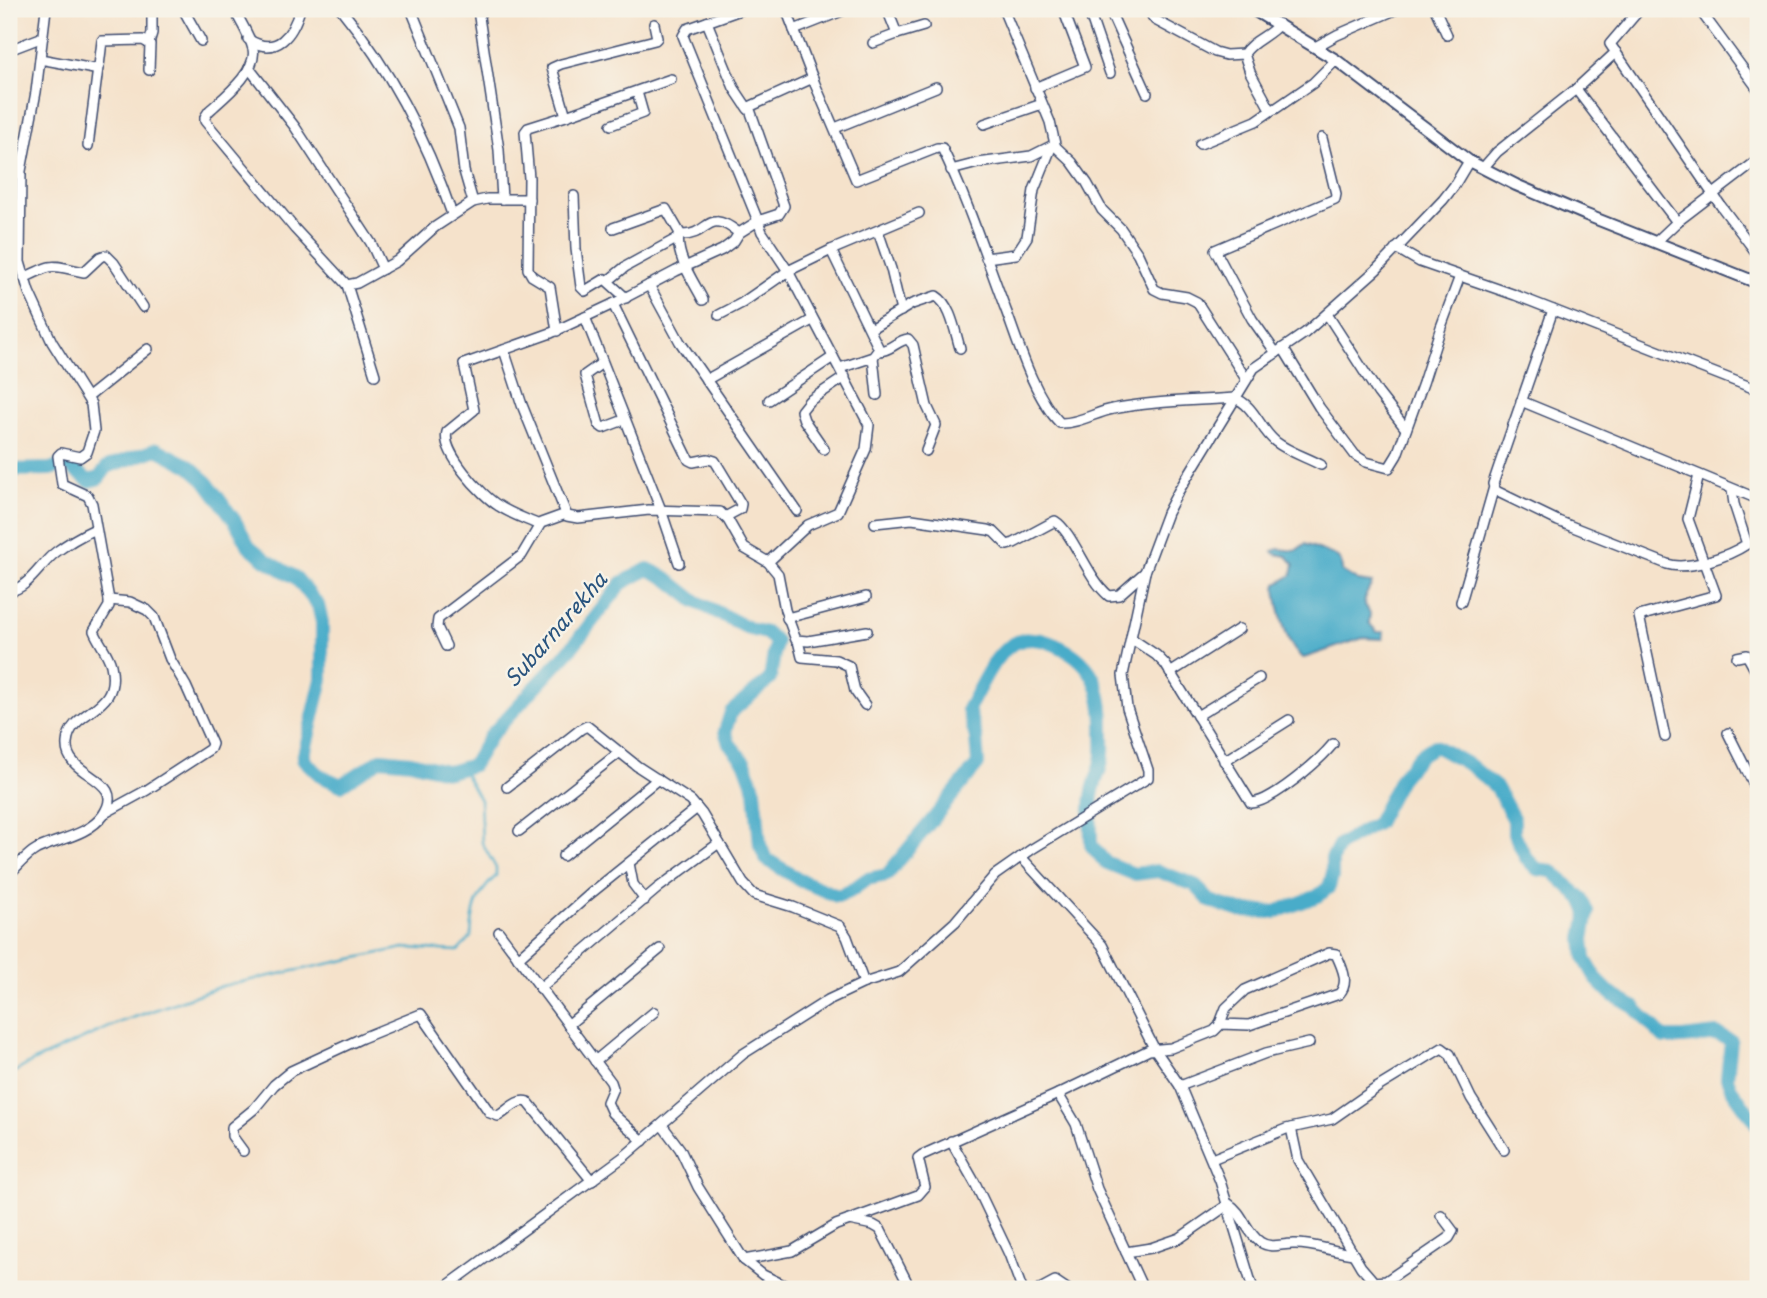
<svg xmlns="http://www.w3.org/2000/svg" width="1767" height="1298" font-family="'Playpen Sans',sans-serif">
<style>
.water{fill:#4aacc9;stroke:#326e94;stroke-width:2}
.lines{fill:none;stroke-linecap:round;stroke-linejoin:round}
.stream{stroke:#4aacc9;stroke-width:2.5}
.river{stroke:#4aacc9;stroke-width:14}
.minor-casing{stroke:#3c4a6e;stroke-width:12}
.tertiary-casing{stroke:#3c4a6e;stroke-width:14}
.minor{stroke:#fff;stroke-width:9}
.tertiary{stroke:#fff;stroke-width:10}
.labels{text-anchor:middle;stroke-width:5;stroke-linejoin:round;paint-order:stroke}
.water-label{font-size:21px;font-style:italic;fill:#29547e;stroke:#f7f3e8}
</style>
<rect width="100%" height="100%" fill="#f7f3e8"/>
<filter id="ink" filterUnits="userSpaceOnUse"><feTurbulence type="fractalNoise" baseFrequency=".0143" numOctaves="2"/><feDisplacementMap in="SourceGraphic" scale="14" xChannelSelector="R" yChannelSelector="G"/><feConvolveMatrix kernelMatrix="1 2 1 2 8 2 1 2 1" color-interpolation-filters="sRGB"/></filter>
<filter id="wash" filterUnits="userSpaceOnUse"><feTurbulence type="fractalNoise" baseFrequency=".00686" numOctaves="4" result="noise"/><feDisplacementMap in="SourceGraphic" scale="28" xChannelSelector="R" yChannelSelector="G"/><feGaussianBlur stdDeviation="1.57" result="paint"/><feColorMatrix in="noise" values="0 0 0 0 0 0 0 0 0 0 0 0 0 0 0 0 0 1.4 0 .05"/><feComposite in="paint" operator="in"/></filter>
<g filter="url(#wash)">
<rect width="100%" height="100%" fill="#f5e2cb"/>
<path class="water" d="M 1305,544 L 1336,556 L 1341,562 L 1342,571 L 1358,581 L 1372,583 C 1367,594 1359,601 1370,613 L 1369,623 L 1377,632 L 1384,632 L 1383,639 L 1363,638 L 1304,658 C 1287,651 1278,607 1276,589 L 1277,584 L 1292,575 L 1294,564 L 1287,556 L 1275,554 L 1273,551 L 1279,549 L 1295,551 Z"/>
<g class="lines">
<path class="stream" d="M 9,1075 L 34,1061 L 118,1023 L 222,986 L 404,948 L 458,951 L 471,937 C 472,910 476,895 496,876 L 496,868 L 482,843 L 480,800 L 462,769"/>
<path class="river" d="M 9,470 L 50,469 L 67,464 L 89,481 L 99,478 L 107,467 L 157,449 L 188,465 L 205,480 L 235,521 L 249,546 L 266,560 L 296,578 L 318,605 L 322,622 L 322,679 L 303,759 L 321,776 L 341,785 L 381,759 L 411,762 L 449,772 L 473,765 L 491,735 L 569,651 L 622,583 L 648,569 L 666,578 L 695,601 L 750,629 L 766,633 L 776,641 L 770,679 L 731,712 L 725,731 L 729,743 L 745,763 L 755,790 L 760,845 L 766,859 L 800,880 L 837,896 L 849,892 L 867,879 L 887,875 L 978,764 L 976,738 L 968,709 C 987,677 1002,626 1048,642 C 1094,658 1104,689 1103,734 C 1103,743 1104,752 1102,761 C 1100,771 1095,781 1093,791 C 1089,808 1091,827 1091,845 L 1105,862 L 1134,874 L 1158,871 L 1195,885 L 1210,901 L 1241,911 L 1275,912 L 1318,896 L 1329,887 L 1332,877 L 1332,859 L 1339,845 L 1377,823 L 1400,779 L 1420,755 L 1435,746 L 1471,766 L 1497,788 L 1514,820 L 1514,833 L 1526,858 L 1537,869 L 1552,871 L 1582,899 L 1588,912 L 1583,939 L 1585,959 L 1597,980 L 1611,994 L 1634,1007 L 1664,1038 L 1683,1038 L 1717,1034 L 1731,1041 L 1727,1078 L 1731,1088 L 1758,1126"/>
</g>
</g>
<g filter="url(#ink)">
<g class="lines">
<defs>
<g id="minor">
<path d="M 183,9 L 201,41"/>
<path d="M 234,9 C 240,21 250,36 253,49 C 258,71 223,98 209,111 L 205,117 L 205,121 L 295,229 L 347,285 L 357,283 L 397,261 L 435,227 L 473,202 L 487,199 L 529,199"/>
<path d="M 341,9 C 390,69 427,141 452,214"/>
<path d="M 411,9 L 459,128 L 464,171 L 473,202"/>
<path d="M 482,9 L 479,17 L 499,150 L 502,199"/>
<path d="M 743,9 L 687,29 L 683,36 L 758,221 L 779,214 L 784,206 L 749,107 L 813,78"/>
<path d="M 786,9 L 815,84 L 856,180 L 937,148 L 942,148 C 968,201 986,258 1007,313 C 1019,346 1035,398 1060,423 C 1078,424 1096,412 1113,409 C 1151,401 1195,401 1234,398 C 1254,404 1260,430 1276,442 C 1289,452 1306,457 1321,465"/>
<path d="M 887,9 L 897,34 L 924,26"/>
<path d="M 1088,9 L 1110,73"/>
<path d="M 1109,9 L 1147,93"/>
<path d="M 1154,9 L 1152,16 L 1155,20 L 1215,52 L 1226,55 L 1244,54"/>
<path d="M 1435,9 L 1447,35"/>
<path d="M 1640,9 L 1610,44 L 1721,206 L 1758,255"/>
<path d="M 1699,9 L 1758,89"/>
<path d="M 707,22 L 734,88 L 748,109"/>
<path d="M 1279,24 C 1270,36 1251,41 1244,54 L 1250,72 L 1270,109 L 1275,109 L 1313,83 L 1336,60"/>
<path d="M 794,30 L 847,9"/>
<path d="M 248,39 C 277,58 293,34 300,9"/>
<path d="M 149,43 L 152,33 L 152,9"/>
<path d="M 873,43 L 897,34"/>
<path d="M 1317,46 L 1337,35 L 1397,9"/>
<path d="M 9,50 L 43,37"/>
<path d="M 40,59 L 94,69 L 99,66 L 102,41 L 143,40 L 150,44 L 149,70"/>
<path d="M 249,68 L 295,127 L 371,243 L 383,269"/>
<path d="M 1035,88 L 1085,67 L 1063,9"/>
<path d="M 1576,89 L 1677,222"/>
<path d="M 566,116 L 671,79"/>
<path d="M 984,124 L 1042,104"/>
<path d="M 611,125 L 643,113 L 637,92"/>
<path d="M 835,128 L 936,87"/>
<path d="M 1200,144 L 1256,121 L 1272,110"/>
<path d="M 1054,145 L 1072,162 L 1087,183 L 1102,210 L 1121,229 L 1138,254 L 1154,289 L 1162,293 L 1187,297 L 1197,302 L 1246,379"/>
<path d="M 88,146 L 98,68"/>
<path d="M 1483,168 L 1497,152 L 1576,89 L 1616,52"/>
<path d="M 951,170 L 978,163 L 1031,156 L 1055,144 L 1050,122 L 1003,9"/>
<path d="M 574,196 L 576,249 L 581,287 L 585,291 L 605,279 L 626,298"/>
<path d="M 613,228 L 666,209 L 681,235 C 711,236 705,206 739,233"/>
<path d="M 878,231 L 891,269 L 901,311"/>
<path d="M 679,235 C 675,256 694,282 703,300"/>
<path d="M 1657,241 L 1677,222 L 1758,160"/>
<path d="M 1396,248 L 1420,262 L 1515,295 L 1758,390"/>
<path d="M 831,250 L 879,349 L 873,357 L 840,368"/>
<path d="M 986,258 L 1016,254 L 1027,237 L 1034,190 L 1051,148"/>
<path d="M 24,278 C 58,261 50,266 84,272 L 100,257 L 106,255 L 114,263 L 143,307"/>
<path d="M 608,281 L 625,267 L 678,238"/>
<path d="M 347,285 L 375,375"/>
<path d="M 649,285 L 680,342 L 797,511"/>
<path d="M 613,304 L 689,460 L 693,462 L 708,459 L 715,461 L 741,504 L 740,509 L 725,517"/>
<path d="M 1553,310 L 1498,469 L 1493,484 L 1496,491 L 1558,521 L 1667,564 C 1688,571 1729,556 1747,544 L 1734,504 L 1732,490"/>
<path d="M 1327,314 L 1378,393 L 1406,429"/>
<path d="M 719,315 L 742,303 L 788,271 L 869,425 L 866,449 L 838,512 L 808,525 L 768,562"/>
<path d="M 585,317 L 661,510 L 679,563"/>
<path d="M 870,329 L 912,304 L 936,296 C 951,305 955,332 960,348"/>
<path d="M 557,331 L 550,287 L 532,276 L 528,269 L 529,178 L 525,132 L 528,128 L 566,116 L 552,68 L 561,64 L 655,40 L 657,38 L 654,24"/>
<path d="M 1283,348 L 1319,407 L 1355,455 L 1366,462 L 1389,468 L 1397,455 L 1423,383 L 1441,327 L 1460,276"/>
<path d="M 504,350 L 522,405 L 567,516 L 578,518 L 649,510 L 720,512 L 728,520 L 744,548 L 768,562 L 778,574 L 785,610 L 796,640 L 808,641 L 867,631"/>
<path d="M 879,351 C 891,351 897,340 908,339 L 913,345 L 927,406 L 936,425 L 926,451"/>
<path d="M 1276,353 L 1252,319 L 1215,250 L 1335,199 L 1336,194 L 1322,138"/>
<path d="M 873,357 L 877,395"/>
<path d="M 602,363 L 585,375 L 599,425 L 603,428 L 624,420"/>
<path d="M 706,380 L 812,320"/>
<path d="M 88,397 L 148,349"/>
<path d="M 769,400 L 833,357"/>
<path d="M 1521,401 L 1758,499"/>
<path d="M 824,449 L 804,420 L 801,411 L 809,401 L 845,377"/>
<path d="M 875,523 L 912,519 L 988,530 L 994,532 L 1007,545 L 1014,543 L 1055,521 C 1073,532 1087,578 1109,596 L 1119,595 L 1145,572"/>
<path d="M 539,525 C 526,519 511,514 499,506 C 482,496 441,452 447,432 L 474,410 L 464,364 L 551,333 L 613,304 L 676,271 L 722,250 L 734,241 L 739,233 L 758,221 L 762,232 L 788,271 L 831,250 L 919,213"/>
<path d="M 9,591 C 28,589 41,563 56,552 C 68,543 82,535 95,529"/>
<path d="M 1461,602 L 1494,487"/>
<path d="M 787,618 L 866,597"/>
<path d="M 1132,639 L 1156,655 L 1165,664 L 1251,803 C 1272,802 1319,761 1333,744"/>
<path d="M 798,641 L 802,657 L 836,660 L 849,666 L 855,691 L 865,705"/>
<path d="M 446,646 L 437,627 L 438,619 L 522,555 L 541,523 L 566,514"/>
<path d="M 1737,657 L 1747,655 L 1758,675"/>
<path d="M 1170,673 L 1239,629"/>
<path d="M 1197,716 L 1259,678"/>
<path d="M 1728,733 L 1758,793"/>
<path d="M 1665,737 L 1639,616 L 1716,595 L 1688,519 L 1699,475"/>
<path d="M 1224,761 L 1289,720"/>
<path d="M 507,787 L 581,729 L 587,726 L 637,766 L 691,801 L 702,814 L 743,883 L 754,895 L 793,907 L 840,926 L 847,937 L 864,983"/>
<path d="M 105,813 L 147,790 L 210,749 L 212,744 L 186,686 L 170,659 L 154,617 L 147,610 L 130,602 L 109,600"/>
<path d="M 519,831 L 620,752"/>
<path d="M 563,856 L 658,779"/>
<path d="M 1021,857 L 1102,945 L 1154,1048 L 1180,1086 L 1220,1181 L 1253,1289"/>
<path d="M 629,863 L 633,884 L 645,900"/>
<path d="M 9,874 C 18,866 26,855 37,849 C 58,839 89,835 103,815 C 129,777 64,778 67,743 C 70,707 122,714 111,665 C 108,653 99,643 94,631 L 109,606 L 109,600 L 92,504 L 88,496 L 62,484 L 58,456 L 61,453 L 80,457 L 87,452 L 94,431 L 91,404 L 52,342 L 29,292 L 20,262 L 21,171 L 36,92 L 46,9"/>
<path d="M 499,932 L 611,1082 L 613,1088 L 607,1102 L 612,1113 L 643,1141"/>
<path d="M 518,958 L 590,894 L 697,808"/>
<path d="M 540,988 L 658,888 L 719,843"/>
<path d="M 568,1025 L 660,949"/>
<path d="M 595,1061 L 654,1012"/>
<path d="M 1180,1086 L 1266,1053 L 1309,1043"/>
<path d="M 1058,1094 L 1076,1124 L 1097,1189 L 1143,1289"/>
<path d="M 662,1125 L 680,1149 L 698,1187 L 744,1260 L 763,1275 L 792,1289"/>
<path d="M 1291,1128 L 1298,1160 L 1361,1267 L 1374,1282 L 1386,1281 L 1449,1238 L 1453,1231 L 1441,1215"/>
<path d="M 951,1141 L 976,1185 L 1009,1254 L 1022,1289"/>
<path d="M 243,1151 L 232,1136 L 232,1127 L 254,1109 L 274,1085 L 291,1071 L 362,1038 L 421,1014 L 490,1113 L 498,1116 C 508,1111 516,1098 528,1102 L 592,1181"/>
<path d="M 1212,1159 L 1286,1129 L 1332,1119 L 1378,1087 L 1442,1048 L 1450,1054 L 1471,1098 L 1504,1150"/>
<path d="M 849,1220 L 873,1225 L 880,1229 L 906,1280 L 905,1286 L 898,1289"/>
<path d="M 1126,1252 L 1151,1248 L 1180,1238 L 1229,1204 C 1243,1213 1246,1232 1260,1242 C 1271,1249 1281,1244 1293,1244 C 1313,1243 1333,1252 1353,1254"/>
<path d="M 744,1260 L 792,1251 L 836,1225 L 918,1195 L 925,1187 L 918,1158 L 922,1155 L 1058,1094 L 1149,1050 L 1171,1048 L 1214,1031 L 1219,1026 L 1226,1008 L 1245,990 L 1329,953 L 1336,954 C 1342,967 1350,983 1339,994 L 1249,1025 L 1220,1024"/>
<path d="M 443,1289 L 626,1155 L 743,1054 L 828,1000 L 864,983 L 899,972 L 955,922 L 995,875 L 1032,849 L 1148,778 L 1148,770 L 1127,708 L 1123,675 L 1145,572 L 1167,513 L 1178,492 L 1254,368 L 1305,333 L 1376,270 L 1443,200 L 1454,186 L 1469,161"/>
<path d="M 1040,1289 L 1055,1281 L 1067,1289"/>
</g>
<path id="tertiary" d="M 1252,9 L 1336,60 L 1469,161 L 1516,185 L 1584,214 L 1758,283"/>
</defs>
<use href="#minor" class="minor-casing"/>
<use href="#tertiary" class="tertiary-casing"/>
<use href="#minor" class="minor"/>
<use href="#tertiary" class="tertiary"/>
</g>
</g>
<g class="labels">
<g class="water-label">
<text transform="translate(556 630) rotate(-49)" y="7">Subarnarekha</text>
</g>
</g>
<rect width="1767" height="1298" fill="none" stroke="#f7f3e8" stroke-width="35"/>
</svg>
